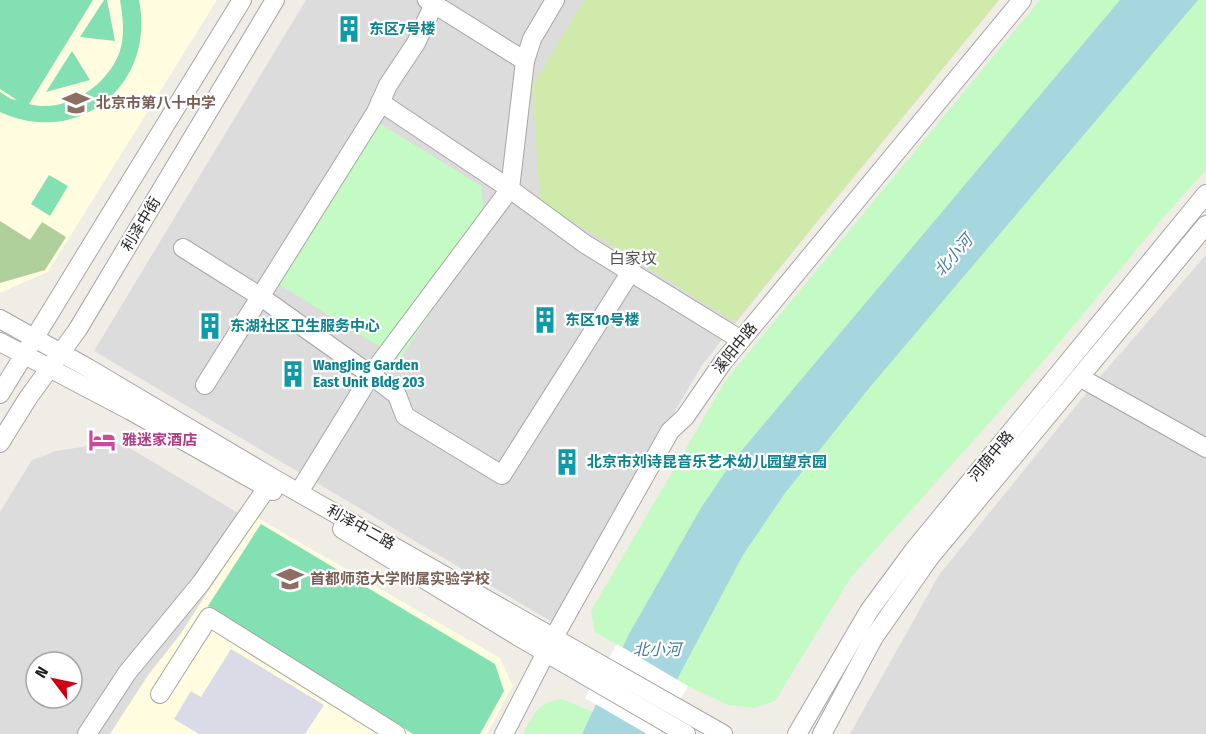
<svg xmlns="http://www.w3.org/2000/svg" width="1206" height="734" font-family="'Fira Sans Condensed','Noto Sans SC',sans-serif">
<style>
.residential{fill:#dddcdc;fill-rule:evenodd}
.education{fill:#fffce0}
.grass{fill:#d0eaac}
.forest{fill:#afd09a}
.park{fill:#c4fac3}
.pitch{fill:#83e0b3}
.plaza{fill:#dadbe6}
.water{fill:#a6d6de}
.pier{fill:#fff}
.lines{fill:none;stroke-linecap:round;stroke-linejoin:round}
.minor-casing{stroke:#a6a6a6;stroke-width:20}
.minor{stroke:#fff;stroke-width:18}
.labels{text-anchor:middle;stroke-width:4.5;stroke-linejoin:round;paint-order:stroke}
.culture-label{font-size:15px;font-weight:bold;fill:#0d838f;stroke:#fff;text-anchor:start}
.education-label{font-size:15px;font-weight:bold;fill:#785e54;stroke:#fff;text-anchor:start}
.street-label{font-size:15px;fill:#1f1f1f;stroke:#fff}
.hotel-label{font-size:15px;font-weight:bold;fill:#b23c85;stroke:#fff;text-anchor:start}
.water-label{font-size:16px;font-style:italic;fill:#447ba0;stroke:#fff}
.neighbourhood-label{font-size:16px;fill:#525252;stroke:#fff}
</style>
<rect width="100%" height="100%" fill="#f0ece6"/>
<g class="residential">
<path d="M 306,0 L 994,0 L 702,365 L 552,622 L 94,351 Z"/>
<path d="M 1206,255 L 1206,734 L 850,734 L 939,575 L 1093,385 Z"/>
<path d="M 123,444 L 253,522 L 180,635 L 149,674 L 110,734 L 0,734 L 0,512 L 32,460 L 56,451 L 95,445 ZM 36,662 L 72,662 L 72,698 L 36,698 Z"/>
</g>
<g class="education">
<path d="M 0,0 L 217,0 L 48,272 L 0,293 Z"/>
<path d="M 256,517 L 500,658 L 513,686 L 487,734 L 110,734 L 149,674 L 180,635 Z"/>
</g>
<path class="grass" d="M 584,0 L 999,0 L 735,322 L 540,201 L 532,86 Z"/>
<path class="forest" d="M 0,221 L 30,240 L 42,222 L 66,237 L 45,270 L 0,283 Z"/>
<g class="park">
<path d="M 1040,0 L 1206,0 L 1206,170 L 1166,214 L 1065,336 L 991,421 L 851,577 L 775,701 L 755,708 L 728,705 L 688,686 L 595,632 L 591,611 L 726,380 Z"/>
<path d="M 379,123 L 481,186 L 486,229 L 400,359 L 278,284 Z"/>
<path d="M 562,699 L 593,712 L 582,734 L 523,734 C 534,714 537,702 562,699 Z"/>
</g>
<g class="pitch">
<path d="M 0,0 L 93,0 L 29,104 C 65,114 108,86 120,51 C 125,34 123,18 120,0 L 139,0 C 156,85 79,148 0,112 L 0,92 L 11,99 L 17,100 L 0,89 Z"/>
<path d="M 104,0 L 107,0 L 115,41 L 80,37 Z"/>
<path d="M 72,51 L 90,80 L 46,92 Z"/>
<path d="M 49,175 L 68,186 L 50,216 L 31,204 Z"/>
<path d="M 261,524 L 495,664 L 504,691 L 480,734 L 413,734 L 208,606 Z"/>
</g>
<path class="plaza" d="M 231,649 L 324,705 L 305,734 L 199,734 L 174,719 L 191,691 L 201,697 Z"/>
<path class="water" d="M 1120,0 L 1198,0 L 870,387 L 785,493 L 743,555 L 648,734 L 582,734 L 629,634 L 701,508 L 732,462 Z"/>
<path class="pier" d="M 617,644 L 688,686 L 659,734 L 647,734 L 585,698 Z"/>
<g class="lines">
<defs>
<g id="minor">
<path d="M 436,0 L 434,4 L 525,61"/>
<path d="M 555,0 L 532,39 L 525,61 L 510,189 L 585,244 L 741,340"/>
<path d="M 183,248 L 261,297 L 371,375 L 397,395 L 405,416 L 502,475 L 630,273"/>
<path d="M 0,319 L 88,368 L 273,478 L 723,734"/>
<path d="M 0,342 L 131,411 L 273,491"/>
<path d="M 1081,378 L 1206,448"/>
<path d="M 205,385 L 376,112 L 388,85 L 416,43 L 434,4 L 427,0"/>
<path d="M 0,394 L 242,0"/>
<path d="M 0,443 L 28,398 L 78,329 L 275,0"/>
<path d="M 299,492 L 371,375 L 510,189 L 380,102"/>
<path d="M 342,529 L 519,637 L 686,734"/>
<path d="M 160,694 L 209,617 L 396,734"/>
<path d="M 87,734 L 127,673 L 201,583 L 273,479"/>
<path d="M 504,734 L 554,637 L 670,431 L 685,417 L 723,362 L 1022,0"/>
<path d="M 797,734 L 869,611 L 914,550 L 1206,194"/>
<path d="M 822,734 L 874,637 L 930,557 L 1206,225"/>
</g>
</defs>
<use href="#minor" class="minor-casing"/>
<use href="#minor" class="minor"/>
</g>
<defs>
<symbol id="building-bare" viewBox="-9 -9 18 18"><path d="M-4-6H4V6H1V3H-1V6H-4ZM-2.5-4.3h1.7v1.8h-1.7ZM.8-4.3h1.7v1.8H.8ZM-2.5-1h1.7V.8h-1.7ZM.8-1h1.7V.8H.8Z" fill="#0f9aa8" stroke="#fff" stroke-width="2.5" paint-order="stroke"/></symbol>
<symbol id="school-bare" viewBox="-9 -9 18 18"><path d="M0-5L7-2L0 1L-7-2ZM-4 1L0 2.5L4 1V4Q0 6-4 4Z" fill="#8d6e63" stroke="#fff" stroke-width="2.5" paint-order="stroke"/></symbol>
<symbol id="hotel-bare" viewBox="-9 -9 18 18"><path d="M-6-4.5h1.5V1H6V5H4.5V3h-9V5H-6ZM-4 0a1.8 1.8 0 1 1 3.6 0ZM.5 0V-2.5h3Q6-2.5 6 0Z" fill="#d1479c" stroke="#fff" stroke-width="2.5" paint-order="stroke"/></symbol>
</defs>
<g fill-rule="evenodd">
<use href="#building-bare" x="330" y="10" width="38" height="38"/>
<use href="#school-bare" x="57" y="84" width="38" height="38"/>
<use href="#building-bare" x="526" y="301" width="38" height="38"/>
<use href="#building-bare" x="191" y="307" width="38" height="38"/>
<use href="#building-bare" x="274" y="355" width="38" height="38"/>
<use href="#hotel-bare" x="83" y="421" width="38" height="38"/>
<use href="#building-bare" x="548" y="443" width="38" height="38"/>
<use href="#school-bare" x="271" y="560" width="38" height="38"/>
</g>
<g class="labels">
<g class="culture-label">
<text x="369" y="34">东区7号楼</text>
<text x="565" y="325">东区10号楼</text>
<text x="230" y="331">东湖社区卫生服务中心</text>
<text x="313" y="370">WangJing Garden<tspan x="313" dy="17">East Unit Bldg 203</tspan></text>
<text x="587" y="467">北京市刘诗昆音乐艺术幼儿园望京园</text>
</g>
<g class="education-label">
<text x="96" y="108">北京市第八十中学</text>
<text x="310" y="584">首都师范大学附属实验学校</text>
</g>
<g class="street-label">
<text transform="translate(141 224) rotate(-59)" y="5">利泽中街</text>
<text transform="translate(735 348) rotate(-51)" y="5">溪阳中路</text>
<text transform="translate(991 456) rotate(-50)" y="5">河荫中路</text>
<text transform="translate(361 527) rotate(29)" y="5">利泽中二路</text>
</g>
<g class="hotel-label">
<text x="122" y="445">雅迷家酒店</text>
</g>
<g class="water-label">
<text transform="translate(953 255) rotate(-49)" y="6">北小河</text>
<text x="657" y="655">北小河</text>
</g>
<g class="neighbourhood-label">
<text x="633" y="264">白家坟</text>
</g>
</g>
<g transform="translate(54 680) rotate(302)"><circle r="28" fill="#ffffff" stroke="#a5a5a5" stroke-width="1.5"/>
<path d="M0-4.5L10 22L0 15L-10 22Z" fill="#cf0013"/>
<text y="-9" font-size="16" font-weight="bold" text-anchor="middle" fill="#1f1f1f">N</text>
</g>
</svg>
